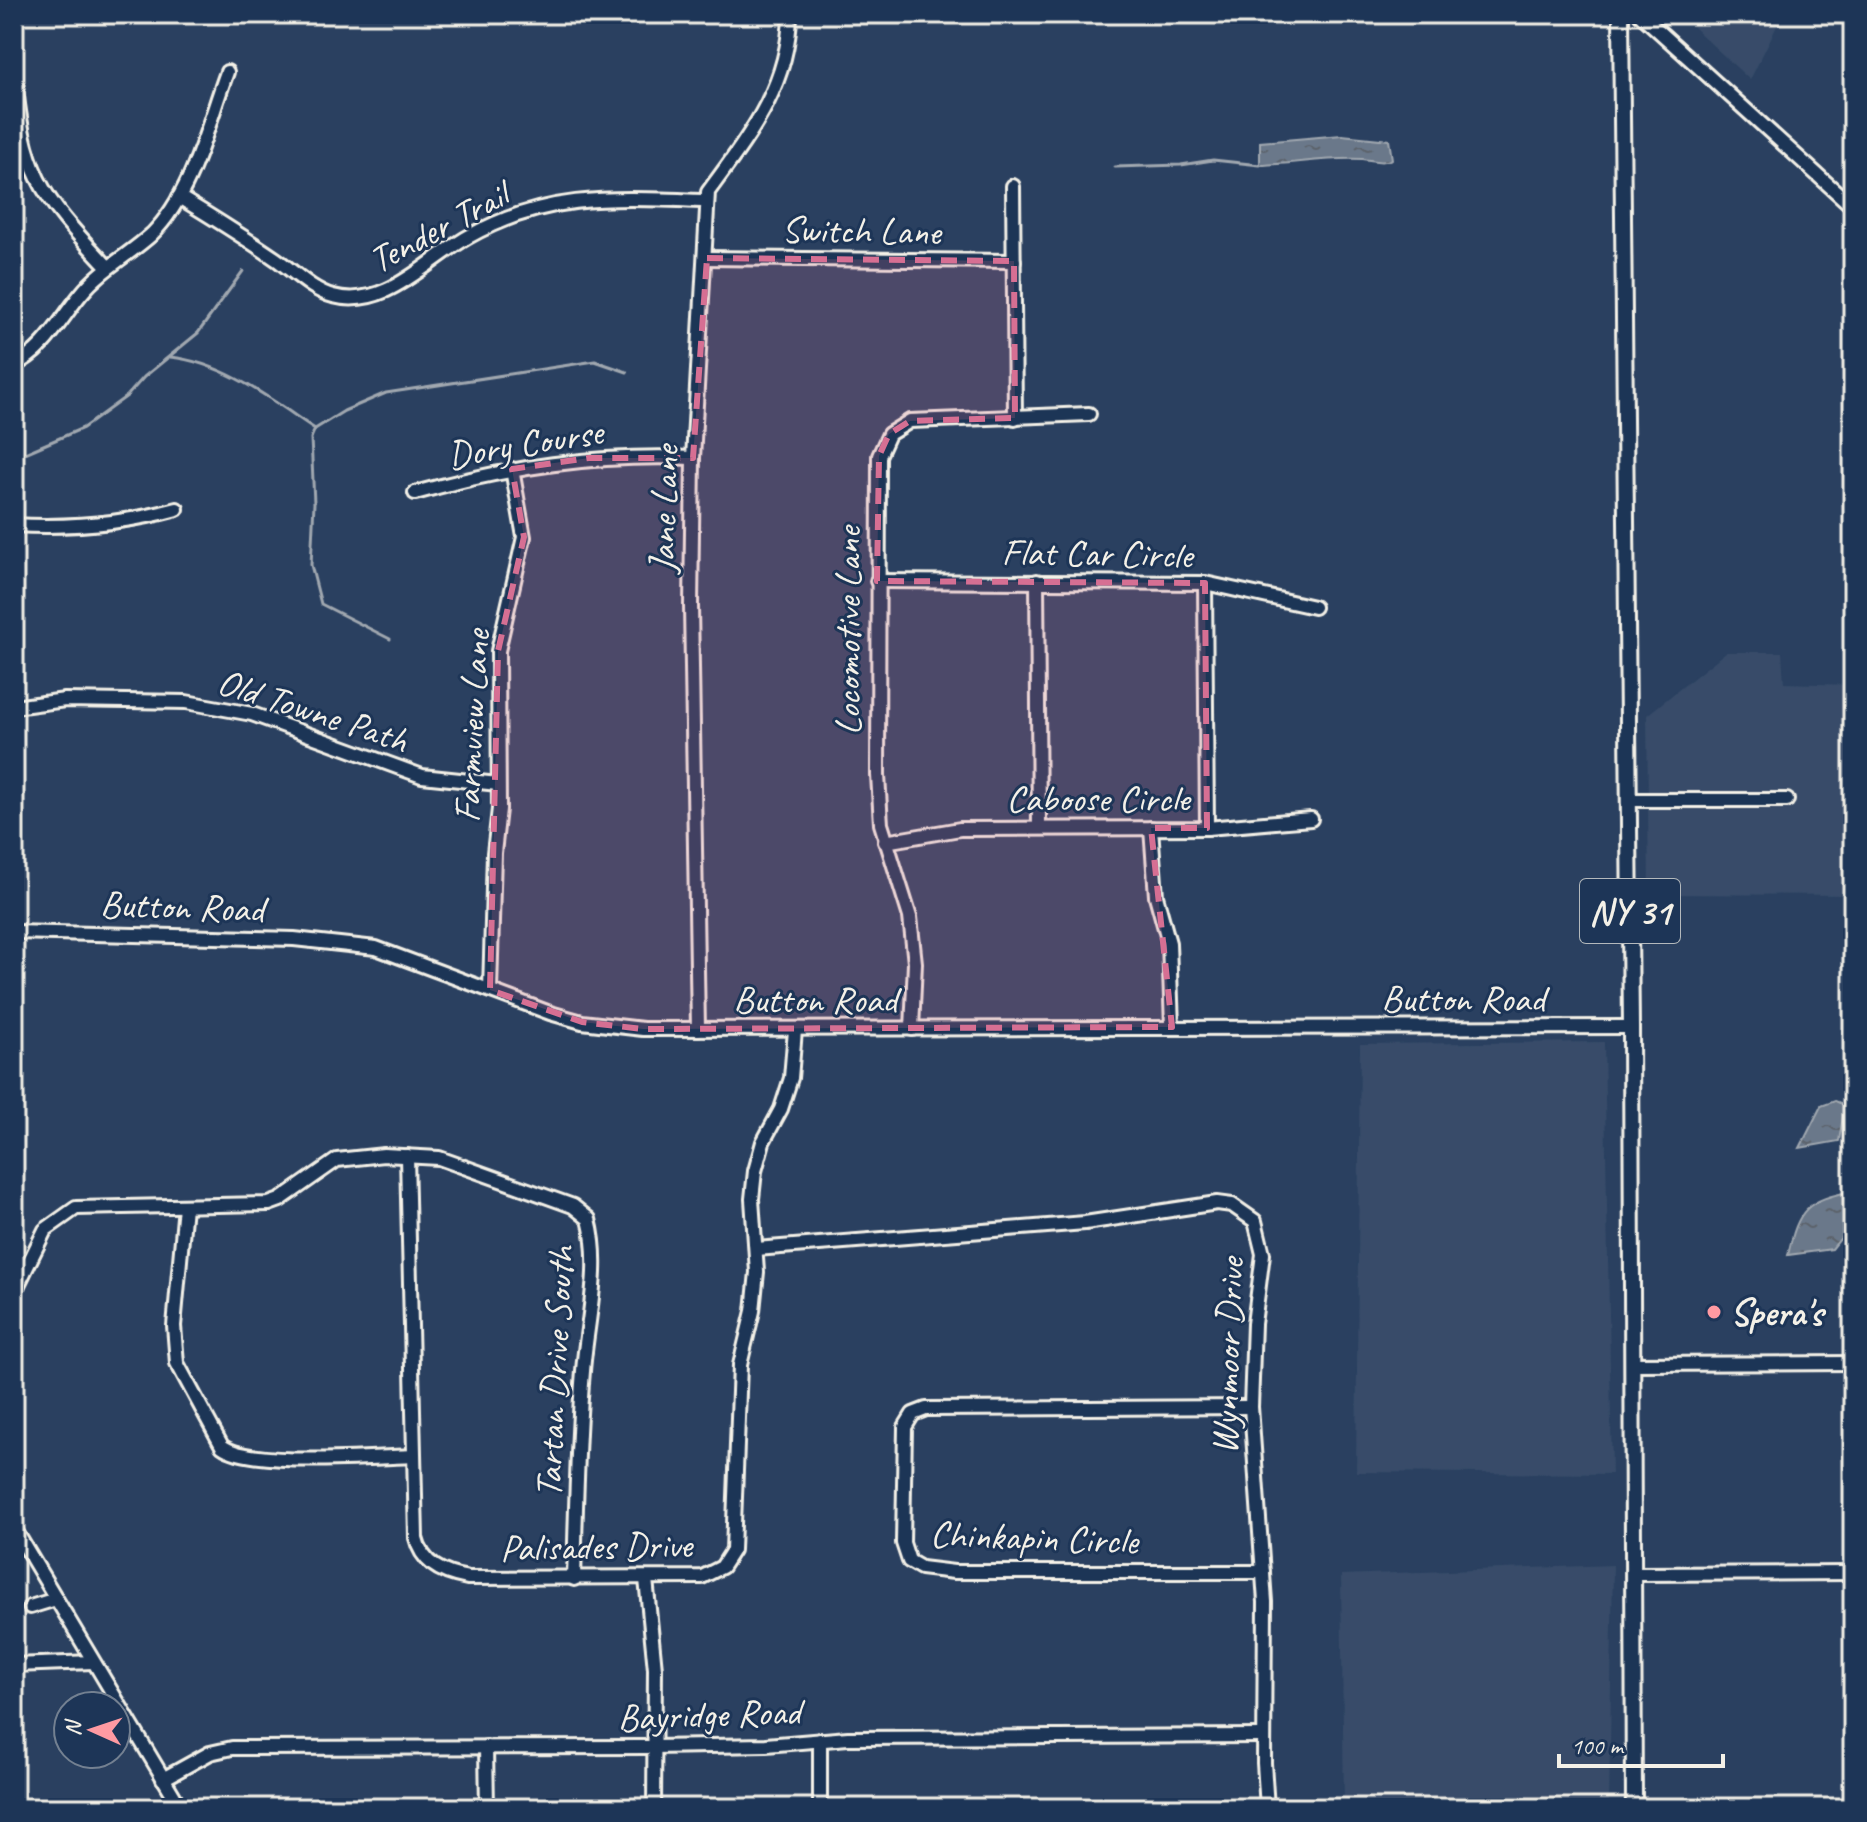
<svg xmlns="http://www.w3.org/2000/svg" width="1867" height="1822" font-family="Caveat,sans-serif">
<style>
.built{fill:#374c69}
.water{fill:url(#water-ripples);stroke:#a1a8b0;stroke-width:2}
.lines{fill:none;stroke-linecap:round;stroke-linejoin:round}
.stream{stroke:#a1a8b0;stroke-width:3}
.minor-casing{stroke:#f4f1e8;stroke-width:18}
.major-casing{stroke:#f4f1e8;stroke-width:20}
.minor{stroke:#1d3557;stroke-width:12}
.major{stroke:#1d3557;stroke-width:14}
.marked{fill:#d66f93;fill-opacity:0.2;stroke:#d66f93;stroke-width:6;stroke-dasharray:16 10;stroke-linejoin:round}
.poi-dot{fill:#ff9aa2;stroke:#1d3557;stroke-width:3}
.labels{text-anchor:middle;stroke-width:6;stroke-linejoin:round;paint-order:stroke}
.shield{fill:#1d3557;stroke:#b4b9bc;stroke-width:2}
.shield-label{font-size:36px;font-weight:bold;fill:#f4f1e8}
.street-label{font-size:38px;fill:#f4f1e8;stroke:#1d3557}
.poi-label{font-size:38px;font-weight:bold;fill:#f4f1e8;stroke:#1d3557;text-anchor:start}
</style>
<defs>
<pattern id="water-ripples" width="26" height="14" patternUnits="userSpaceOnUse" patternTransform="scale(2)"><rect width="26" height="14" fill="#6a788a"/><path d="M2 4q2-2 4 0t4 0M15 11q2-2 4 0t4 0" fill="none" stroke="#5b626b"/></pattern>
</defs>
<rect width="100%" height="100%" fill="#2a4060"/>
<filter id="ink" filterUnits="userSpaceOnUse"><feTurbulence type="fractalNoise" baseFrequency=".0125" numOctaves="2"/><feDisplacementMap in="SourceGraphic" scale="16" xChannelSelector="R" yChannelSelector="G"/><feConvolveMatrix kernelMatrix="1 2 1 2 8 2 1 2 1" color-interpolation-filters="sRGB"/></filter>
<g filter="url(#ink)">
<g class="built">
<path d="M 1679,14 L 1777,14 L 1777,26 L 1750,80 Z"/>
<path d="M 1726,652 L 1782,652 L 1784,683 L 1853,685 L 1853,895 L 1649,894 L 1647,715 Z"/>
<path d="M 1604,1042 L 1612,1474 L 1356,1472 L 1360,1044 Z"/>
<path d="M 1613,1565 L 1609,1808 L 1344,1808 L 1341,1575 Z"/>
</g>
<g class="water">
<path d="M 1342,135 L 1389,140 L 1392,159 C 1383,164 1372,160 1362,159 C 1329,157 1293,164 1260,165 L 1260,142 Z"/>
<path d="M 1835,1101 L 1845,1105 L 1839,1141 L 1800,1148 L 1821,1106 Z"/>
<path d="M 1853,1191 L 1853,1223 L 1832,1249 L 1788,1255 C 1798,1209 1806,1200 1853,1191 Z"/>
</g>
<g class="lines">
<g class="stream">
<path d="M 1115,167 L 1181,165 L 1213,160 L 1260,165"/>
<path d="M 170,357 C 225,363 270,399 315,429"/>
<path d="M 18,456 L 83,428 L 127,396 L 144,377 L 198,333 L 243,271"/>
<path d="M 390,639 L 321,604 L 311,565 L 314,503 L 311,438 L 315,429 L 344,411 L 386,393 L 595,361 L 627,372"/>
</g>
<defs>
<g id="minor">
<path d="M 1640,14 L 1853,207"/>
<path d="M 14,69 C 24,173 37,192 108,267"/>
<path d="M 1013,186 L 1015,418"/>
<path d="M 179,197 C 212,217 244,237 276,259 C 293,271 313,291 333,296 C 385,310 426,261 468,237 C 547,192 618,198 705,201"/>
<path d="M 707,258 L 1014,261"/>
<path d="M 14,365 C 44,352 61,318 81,294 C 101,269 129,255 152,234 C 193,193 207,126 227,72"/>
<path d="M 415,493 C 508,467 597,454 693,458"/>
<path d="M 14,525 C 70,528 123,524 177,509"/>
<path d="M 877,581 L 1205,583 L 1314,607"/>
<path d="M 1037,581 L 1039,827"/>
<path d="M 1205,583 L 1207,828"/>
<path d="M 14,707 L 65,700 L 186,702 L 252,714 L 422,776 L 498,784"/>
<path d="M 1628,800 L 1787,800"/>
<path d="M 1151,828 L 1156,896 L 1169,943 L 1172,1027"/>
<path d="M 885,842 L 960,829 L 1207,828 L 1311,819"/>
<path d="M 14,932 L 294,939 L 376,948 L 550,1013 L 582,1022 L 643,1029 L 1631,1027"/>
<path d="M 490,990 L 494,853 L 499,809 L 498,651 L 524,537 L 512,469"/>
<path d="M 698,1029 L 691,606 L 693,458 L 708,192 C 749,136 789,86 790,14"/>
<path d="M 912,1029 L 915,963 L 910,917 L 881,824 L 878,775 L 879,456 L 889,434 L 910,421 L 1089,414"/>
<path d="M 407,1156 L 416,1538 C 422,1564 443,1574 468,1578 L 702,1577 L 722,1567 L 733,1550 L 740,1365 L 753,1311 L 757,1272 L 752,1199 L 755,1171 L 763,1142 L 781,1109 L 791,1078 L 795,1030"/>
<path d="M 185,1206 L 174,1326 L 177,1363 L 222,1446 C 251,1468 374,1457 414,1456"/>
<path d="M 756,1249 L 1085,1223 L 1217,1203 L 1232,1205 L 1255,1221 L 1263,1254 L 1254,1324 L 1251,1407 L 1265,1602 L 1264,1763 L 1267,1808"/>
<path d="M 14,1293 L 45,1230 L 76,1208 L 269,1204 L 280,1200 L 337,1160 L 384,1155 L 439,1158 L 573,1206 L 589,1219 C 602,1268 587,1320 583,1371 C 577,1440 576,1510 574,1579"/>
<path d="M 1632,1364 L 1853,1363"/>
<path d="M 1251,1407 L 926,1409 L 913,1414 L 905,1427 L 903,1543 L 909,1561 L 921,1568 L 954,1572 L 1263,1572"/>
<path d="M 14,1528 L 181,1808"/>
<path d="M 1634,1574 L 1853,1573"/>
<path d="M 646,1579 L 655,1669 L 654,1808"/>
<path d="M 30,1607 L 56,1599"/>
<path d="M 14,1665 L 93,1662"/>
<path d="M 820,1740 L 820,1808"/>
<path d="M 486,1747 L 487,1808"/>
<path d="M 163,1779 L 210,1753 L 232,1748 L 654,1747 L 766,1745 L 848,1738 L 1264,1736"/>
</g>
<path id="major" d="M 1621,14 L 1631,1027 L 1634,1808"/>
</defs>
<use href="#minor" class="minor-casing"/>
<use href="#major" class="major-casing"/>
<use href="#minor" class="minor"/>
<use href="#major" class="major"/>
</g>
</g>
<path class="marked" d="M 707,258 L 1014,261 L 1015,418 L 910,421 L 889,434 L 879,456 L 877,581 L 1205,583 L 1207,828 L 1151,828 L 1172,1027 L 643,1029 L 582,1022 L 490,990 L 498,651 L 524,537 L 512,469 L 589,458 L 693,458 Z"/>
<circle class="poi-dot" cx="1714" cy="1312" r="8"/>
<g class="labels">
<rect class="shield" x="1580" y="879" width="100" height="64" rx="6"/>
<g class="shield-label">
<text x="1630" y="924">NY 31</text>
</g>
<g class="street-label">
<text transform="translate(438 227) rotate(-28)" y="13">Tender Trail</text>
<text transform="translate(861 230) rotate(1)" y="13">Switch Lane</text>
<text transform="translate(525 443) rotate(-9)" y="13">Dory Course</text>
<text transform="translate(663 509) rotate(-88)" y="13">Jane Lane</text>
<text transform="translate(1097 553) rotate(1)" y="13">Flat Car Circle</text>
<text transform="translate(847 631) rotate(-90)" y="13">Locomotive Lane</text>
<text transform="translate(313 710) rotate(18)" y="13">Old Towne Path</text>
<text transform="translate(471 726) rotate(-87)" y="13">Farmview Lane</text>
<text x="1098" y="811">Caboose Circle</text>
<text transform="translate(182 906) rotate(2)" y="13">Button Road</text>
<text x="1463" y="1011">Button Road</text>
<text x="815" y="1012">Button Road</text>
<text transform="translate(1227 1356) rotate(-88)" y="13">Wynmoor Drive</text>
<text transform="translate(554 1372) rotate(-87)" y="13">Tartan Drive South</text>
<text transform="translate(1034 1537) rotate(2)" y="13">Chinkapin Circle</text>
<text transform="translate(596 1546) rotate(-1)" y="13">Palisades Drive</text>
<text transform="translate(709 1714) rotate(-2)" y="13">Bayridge Road</text>
</g>
<g class="poi-label">
<text x="1730" y="1325">Spera's</text>
</g>
</g>
<rect width="1867" height="1822" fill="none" stroke="#1d3557" stroke-width="48"/>
<rect x="24" y="24" width="1819" height="1774" fill="none" stroke="#f4f1e8" stroke-width="3" filter="url(#ink)"/>
<g transform="translate(92 1730) rotate(273)"><circle r="38" fill="#1d3557" stroke="#738091" stroke-width="2"/>
<path d="M0-6L14 30L0 20L-14 30Z" fill="#ff9aa2"/>
<text y="-12" font-size="22" font-weight="bold" text-anchor="middle" fill="#f4f1e8">N</text>
</g>
<path d="M1559 1754v12h164v-12" fill="none" stroke="#f4f1e8" stroke-width="4"/>
<text x="1571" y="1754" font-size="24" fill="#f4f1e8" stroke="#1d3557" stroke-width="6" paint-order="stroke">100 m</text>
</svg>
